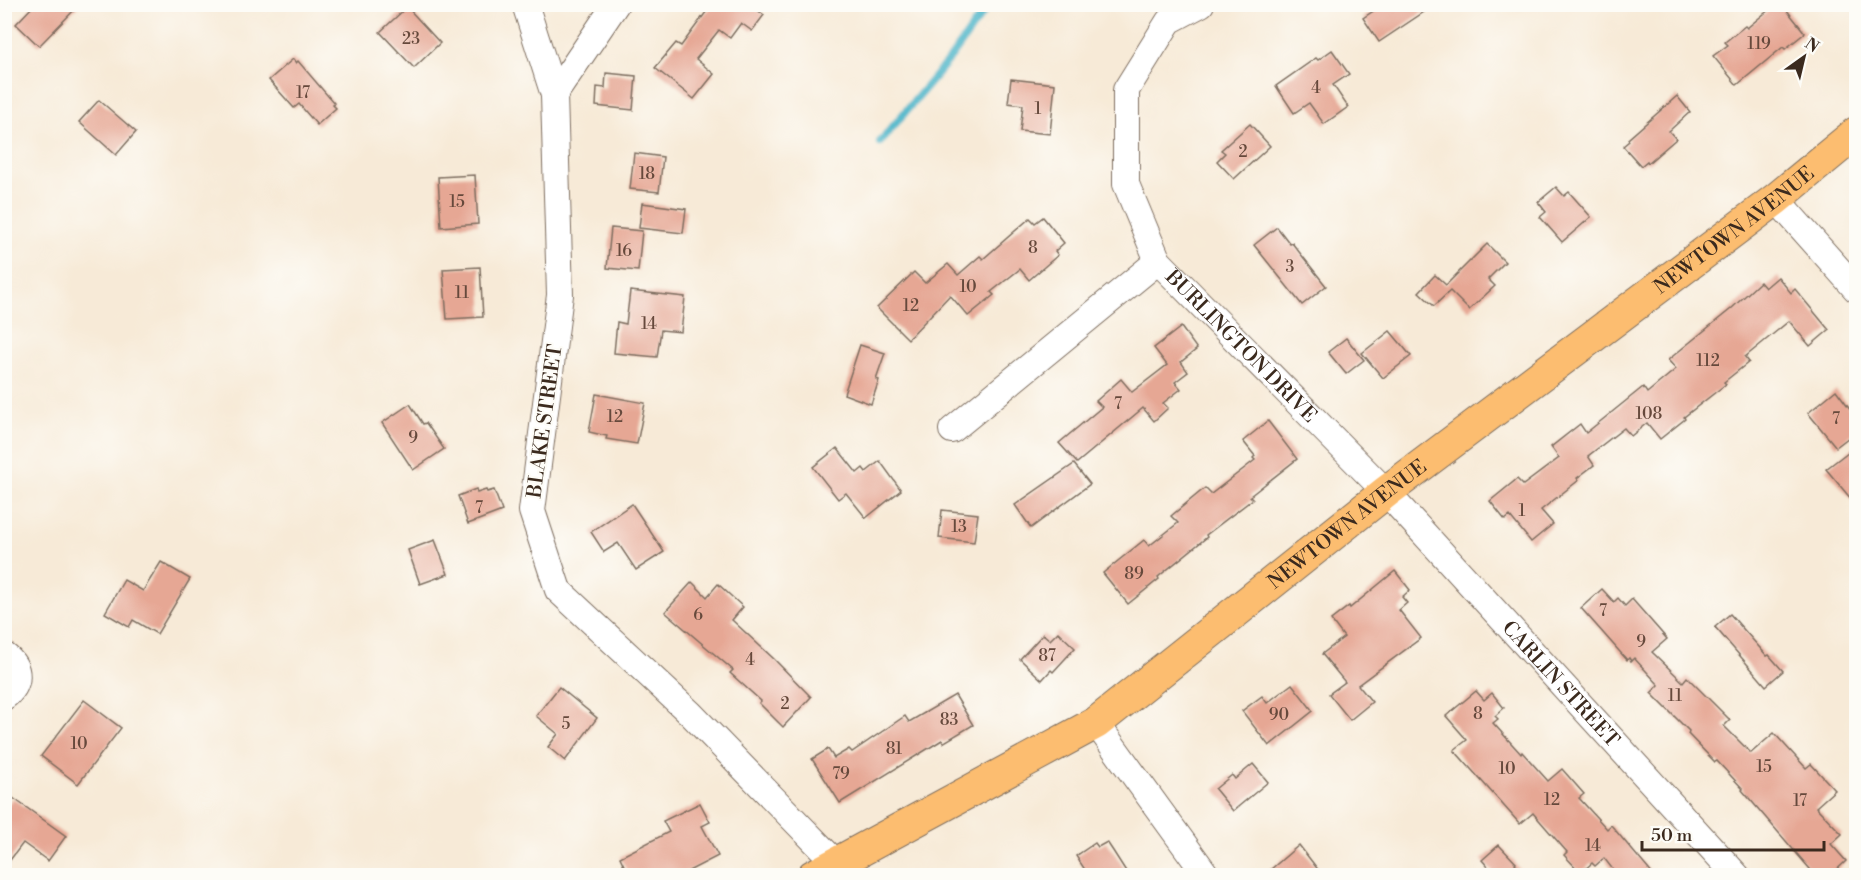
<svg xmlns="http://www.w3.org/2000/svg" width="1861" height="880" font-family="'Libre Bodoni',serif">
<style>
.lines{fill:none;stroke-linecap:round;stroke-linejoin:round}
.stream{stroke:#4ab4c8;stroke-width:8}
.building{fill:#e6a794}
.minor-casing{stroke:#7d6d5f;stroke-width:28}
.major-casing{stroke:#7d6d5f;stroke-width:34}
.minor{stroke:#fff;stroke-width:26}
.major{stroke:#fcbd6f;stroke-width:32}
.labels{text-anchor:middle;stroke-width:4.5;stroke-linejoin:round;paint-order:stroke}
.number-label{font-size:16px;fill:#66493c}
.street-label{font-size:20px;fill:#3b2a1e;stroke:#fdfcf7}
</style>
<rect width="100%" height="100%" fill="#fdfcf7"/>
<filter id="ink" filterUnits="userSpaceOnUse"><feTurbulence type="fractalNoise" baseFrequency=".0167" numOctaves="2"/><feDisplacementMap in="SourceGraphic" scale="12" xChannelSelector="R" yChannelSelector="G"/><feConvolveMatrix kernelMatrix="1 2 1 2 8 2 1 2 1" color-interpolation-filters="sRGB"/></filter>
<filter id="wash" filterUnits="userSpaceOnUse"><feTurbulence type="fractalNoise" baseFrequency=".008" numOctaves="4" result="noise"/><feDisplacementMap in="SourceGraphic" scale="24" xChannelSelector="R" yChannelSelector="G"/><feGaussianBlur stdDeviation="1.35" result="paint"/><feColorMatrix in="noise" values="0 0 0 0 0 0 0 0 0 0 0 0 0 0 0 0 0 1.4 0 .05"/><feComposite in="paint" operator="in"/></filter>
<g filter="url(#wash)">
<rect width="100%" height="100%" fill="#f7ead7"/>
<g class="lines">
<path class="stream" d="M 880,142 L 952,56 L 989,4"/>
</g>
<g id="blocks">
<g class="building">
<path d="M 35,4 L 80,4 L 39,46 L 16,24 Z"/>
<path d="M 712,4 L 755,4 L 753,7 L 764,15 L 752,31 L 741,23 L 730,38 L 719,30 L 696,59 L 714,74 L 694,99 L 655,68 L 676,43 L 681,46 Z"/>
<path d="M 1384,4 L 1436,4 L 1379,42 L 1363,18 Z"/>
<path d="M 1776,4 L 1782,4 L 1805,33 L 1785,49 L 1783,47 L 1737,85 L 1713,56 L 1728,45 L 1725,42 L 1745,26 L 1747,28 Z"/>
<path d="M 407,7 L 440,43 L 414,68 L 380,32 Z"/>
<path d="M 1332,50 L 1349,74 L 1333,85 L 1348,107 L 1324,124 L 1309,103 L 1294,113 L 1276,86 L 1316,58 L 1318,60 Z"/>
<path d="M 293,59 L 296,63 L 298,61 L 334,103 L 333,105 L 336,108 L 317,125 L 299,104 L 294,108 L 269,80 Z"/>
<path d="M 606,73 L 636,76 L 633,110 L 596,106 L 597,87 L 605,88 Z"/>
<path d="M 1011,79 L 1055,84 L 1050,134 L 1020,131 L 1023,105 L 1008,103 Z"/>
<path d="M 1677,96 L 1690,112 L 1669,131 L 1676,139 L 1648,163 L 1647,161 L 1641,166 L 1623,146 L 1629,141 L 1628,139 Z"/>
<path d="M 99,100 L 136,132 L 116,155 L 79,122 Z"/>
<path d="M 1250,124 L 1270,146 L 1234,179 L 1217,161 L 1225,153 L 1221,150 Z"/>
<path d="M 634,153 L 663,157 L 659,192 L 630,189 Z"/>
<path d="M 475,175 L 478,224 L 441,227 L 438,177 Z"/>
<path d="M 1556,187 L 1564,196 L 1569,192 L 1591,217 L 1562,242 L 1540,217 L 1546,212 L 1538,202 Z"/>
<path d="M 642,203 L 686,209 L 683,233 L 639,228 Z"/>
<path d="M 1043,217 L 1064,243 L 1055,251 L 1058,255 L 1029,280 L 1020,269 L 991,292 L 994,295 L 968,316 L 950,295 L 908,339 L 877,308 L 914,272 L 925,283 L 948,264 L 958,275 L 980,256 L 983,259 L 1030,218 L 1035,223 Z"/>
<path d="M 1277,227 L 1290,244 L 1292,243 L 1326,286 L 1302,305 L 1254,245 Z"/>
<path d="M 611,228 L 642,231 L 638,271 L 607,268 Z"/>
<path d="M 1487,244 L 1505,262 L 1488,279 L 1495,286 L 1469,310 L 1450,291 L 1434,306 L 1419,292 L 1435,275 L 1446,285 Z"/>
<path d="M 480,267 L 483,317 L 447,319 L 443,269 Z"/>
<path d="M 1778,277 L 1791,293 L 1795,289 L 1829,330 L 1810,346 L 1789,321 L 1745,357 L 1749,362 L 1724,382 L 1726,384 L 1684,417 L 1685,419 L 1660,439 L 1647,423 L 1631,436 L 1624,428 L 1588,456 L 1594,465 L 1577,478 L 1579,480 L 1541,510 L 1553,524 L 1531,542 L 1510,516 L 1505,520 L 1490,501 L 1517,479 L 1523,485 L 1559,458 L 1551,447 L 1580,424 L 1586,433 L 1643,387 L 1647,393 L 1676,369 L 1668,360 L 1731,309 L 1760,282 L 1765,288 Z"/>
<path d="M 630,291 L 685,297 L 681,332 L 661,330 L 657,357 L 614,353 L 617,322 L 626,324 Z"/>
<path d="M 1181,327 L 1197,349 L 1181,362 L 1188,372 L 1175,382 L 1181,389 L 1163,403 L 1168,408 L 1154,421 L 1143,408 L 1077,463 L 1059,443 L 1102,407 L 1096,401 L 1121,379 L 1132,392 L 1167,365 L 1154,348 Z"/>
<path d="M 1390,331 L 1411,356 L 1383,378 L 1362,353 Z"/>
<path d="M 1346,338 L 1364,360 L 1346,374 L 1328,352 Z"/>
<path d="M 860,345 L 885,353 L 876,379 L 879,380 L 871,404 L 844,394 Z"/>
<path d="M 1836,390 L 1857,418 L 1857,431 L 1836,447 L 1808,413 Z"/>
<path d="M 596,394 L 645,403 L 637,444 L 606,439 L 607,436 L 589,432 Z"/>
<path d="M 410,404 L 423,424 L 426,423 L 444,449 L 413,470 L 382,423 Z"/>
<path d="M 1268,421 L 1297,459 L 1250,496 L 1253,499 L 1206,535 L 1207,537 L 1158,577 L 1159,579 L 1128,604 L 1103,573 L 1144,540 L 1149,546 L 1178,523 L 1171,516 L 1205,488 L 1211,494 L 1255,460 L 1253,458 L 1255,456 L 1243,441 Z"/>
<path d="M 1857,445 L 1857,506 L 1826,469 Z"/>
<path d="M 837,448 L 857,473 L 863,468 L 866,472 L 880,461 L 901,490 L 866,518 L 846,493 L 838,499 L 813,467 Z"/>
<path d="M 1074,464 L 1090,484 L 1031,528 L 1015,505 Z"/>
<path d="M 476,489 L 477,493 L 486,490 L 487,492 L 494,490 L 502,511 L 468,524 L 458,496 Z"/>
<path d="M 632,504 L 664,552 L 636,570 L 618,543 L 604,552 L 591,532 Z"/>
<path d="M 942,510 L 978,514 L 974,542 L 939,538 Z"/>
<path d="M 435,540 L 448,574 L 420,584 L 408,550 Z"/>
<path d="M 161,562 L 190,579 L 157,634 L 133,620 L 129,627 L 105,613 L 124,580 L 143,591 Z"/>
<path d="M 1395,571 L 1410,590 L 1402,597 L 1407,603 L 1399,610 L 1421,638 L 1358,685 L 1372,702 L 1350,720 L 1329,694 L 1345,682 L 1322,654 L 1344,637 L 1331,620 L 1349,606 L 1350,608 Z"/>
<path d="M 692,582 L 707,597 L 718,584 L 743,607 L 732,620 L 774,659 L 811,697 L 783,727 L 759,703 L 761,701 L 730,673 L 733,670 L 665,612 Z"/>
<path d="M 1602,589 L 1614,602 L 1618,598 L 1625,606 L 1632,599 L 1667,639 L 1652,652 L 1683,682 L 1687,677 L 1730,720 L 1724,726 L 1751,753 L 1774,733 L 1806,768 L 1811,764 L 1835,790 L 1816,807 L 1842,834 L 1831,844 L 1846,861 L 1830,876 L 1816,876 L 1742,790 L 1743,789 L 1717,761 L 1715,762 L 1688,734 L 1689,731 L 1651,693 L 1659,685 L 1634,658 L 1631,661 L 1629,658 L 1627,660 L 1581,608 Z"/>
<path d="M 1730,614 L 1767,656 L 1769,655 L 1783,671 L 1766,686 L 1715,627 Z"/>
<path d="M 1058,632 L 1075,648 L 1053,672 L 1051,670 L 1042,680 L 1020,659 L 1043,634 L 1050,640 Z"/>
<path d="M 1292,684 L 1313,711 L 1269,746 L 1242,711 L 1262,696 L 1267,703 Z"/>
<path d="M 559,687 L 597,718 L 565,761 L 548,747 L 558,734 L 536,716 Z"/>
<path d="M 1476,691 L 1484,700 L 1492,693 L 1504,708 L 1495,716 L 1498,719 L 1493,723 L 1521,754 L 1522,752 L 1548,781 L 1562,769 L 1584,794 L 1579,798 L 1607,829 L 1611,825 L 1654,876 L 1618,876 L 1604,858 L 1595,866 L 1592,863 L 1581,873 L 1564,855 L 1567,852 L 1533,813 L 1520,824 L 1454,750 L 1467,740 L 1446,716 Z"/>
<path d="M 955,695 L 973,725 L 943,743 L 942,740 L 840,803 L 812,759 L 828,749 L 834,758 L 849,749 L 852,752 L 905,716 L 909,722 Z"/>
<path d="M 84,700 L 121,728 L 78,784 L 41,756 Z"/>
<path d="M 1253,764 L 1268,782 L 1233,811 L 1215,789 L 1232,775 L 1235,779 Z"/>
<path d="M 13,798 L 66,836 L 48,861 L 23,843 L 4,868 L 4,809 Z"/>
<path d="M 700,803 L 710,822 L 702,826 L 718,856 L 679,876 L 629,876 L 620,857 L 669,832 L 663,821 Z"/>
<path d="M 1107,842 L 1113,851 L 1129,876 L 1089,876 L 1076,856 L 1095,843 L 1098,847 Z"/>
<path d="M 1299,845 L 1323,876 L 1263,876 Z"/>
<path d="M 1499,845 L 1516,863 L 1515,864 L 1525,876 L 1496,876 L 1482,860 Z"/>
</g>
</g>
</g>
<g filter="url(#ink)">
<use href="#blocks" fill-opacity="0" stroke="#7d6d5f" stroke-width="1.5"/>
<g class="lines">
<defs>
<g id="minor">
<path d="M 525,4 L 554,95 L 560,295 L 532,511 L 558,590 L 691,714 L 837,864"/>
<path id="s1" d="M 1201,4 L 1169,21 L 1126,90 L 1126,184 L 1158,261 L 1386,492 L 1737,876"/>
<path d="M 554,95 L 616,4"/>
<path d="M 1776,199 L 1856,289"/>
<path d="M 952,430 L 1158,261"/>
<path d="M 4,655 C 21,667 21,685 4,697"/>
<path d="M 1096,723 L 1207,876"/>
</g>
<g id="major">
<path id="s2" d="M 813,876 L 1096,723 L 1386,492 L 1776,199 L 1856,133"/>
</g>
</defs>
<use href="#minor" class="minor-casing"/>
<use href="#major" class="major-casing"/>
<use href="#minor" class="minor"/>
<use href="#major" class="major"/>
</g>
</g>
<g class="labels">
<g class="number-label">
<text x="411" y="44">23</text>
<text x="1759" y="49">119</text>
<text x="1316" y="93">4</text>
<text x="303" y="98">17</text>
<text x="1038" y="114">1</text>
<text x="1243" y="157">2</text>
<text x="647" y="179">18</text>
<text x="457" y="207">15</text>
<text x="1033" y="253">8</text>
<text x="624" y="256">16</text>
<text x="1290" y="272">3</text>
<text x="968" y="292">10</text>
<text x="462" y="298">11</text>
<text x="911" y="311">12</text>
<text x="649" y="329">14</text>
<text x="1708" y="366">112</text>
<text x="1118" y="409">7</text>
<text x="1649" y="419">108</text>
<text x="615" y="422">12</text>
<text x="1836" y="424">7</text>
<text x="413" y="443">9</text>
<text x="479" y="513">7</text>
<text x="1522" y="516">1</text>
<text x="959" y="532">13</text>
<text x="1134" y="579">89</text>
<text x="1603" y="616">7</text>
<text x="698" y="620">6</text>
<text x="1641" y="647">9</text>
<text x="1047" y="661">87</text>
<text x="750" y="665">4</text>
<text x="1675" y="701">11</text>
<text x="785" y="709">2</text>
<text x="1478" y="719">8</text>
<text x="1279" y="720">90</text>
<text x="949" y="725">83</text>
<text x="566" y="729">5</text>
<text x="79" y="749">10</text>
<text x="894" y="754">81</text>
<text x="1764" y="772">15</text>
<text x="1507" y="774">10</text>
<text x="841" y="779">79</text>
<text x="1552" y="805">12</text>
<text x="1800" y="806">17</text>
<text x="1593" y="851">14</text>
</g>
<g class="street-label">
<text dy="7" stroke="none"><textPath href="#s2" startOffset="1128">NEWTOWN AVENUE</textPath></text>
<text dy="7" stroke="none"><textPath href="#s1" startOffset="414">BURLINGTON DRIVE</textPath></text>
<text transform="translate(544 421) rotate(-82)" y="7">BLAKE STREET</text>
<text dy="7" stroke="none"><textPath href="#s2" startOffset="642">NEWTOWN AVENUE</textPath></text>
<text dy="7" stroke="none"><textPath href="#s1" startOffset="879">CARLIN STREET</textPath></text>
</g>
</g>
<rect width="1861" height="880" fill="none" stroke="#fdfcf7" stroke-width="24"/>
<g transform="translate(1804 57) rotate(34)" stroke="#fdfcf7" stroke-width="4.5" paint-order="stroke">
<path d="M0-4.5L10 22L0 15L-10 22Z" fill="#3b2a1e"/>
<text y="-9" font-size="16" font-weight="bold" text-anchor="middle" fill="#3b2a1e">N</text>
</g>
<path d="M1642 841v9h182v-9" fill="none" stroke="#3b2a1e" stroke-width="3"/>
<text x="1651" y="841" font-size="18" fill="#3b2a1e" stroke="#fdfcf7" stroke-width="4.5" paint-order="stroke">50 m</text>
</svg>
